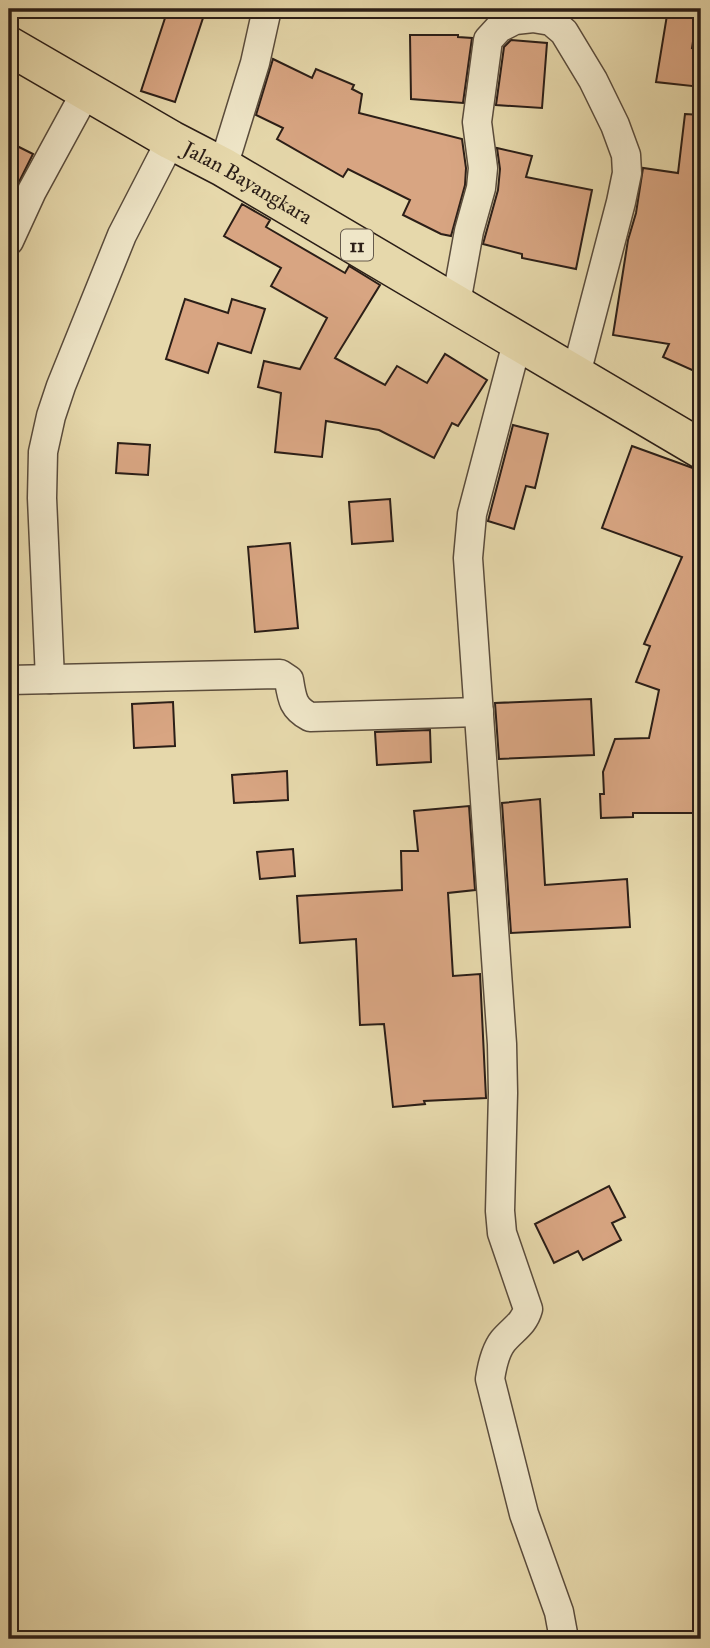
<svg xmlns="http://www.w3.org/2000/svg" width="710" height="1648" font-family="'IM FELL Great Primer',serif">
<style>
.building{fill:#d8a582;stroke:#2b1e17;stroke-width:2}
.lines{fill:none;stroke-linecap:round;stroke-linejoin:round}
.minor-casing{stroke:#5a4c3c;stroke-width:31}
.trunk-casing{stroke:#2b1e17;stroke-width:41}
.minor{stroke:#efe6c8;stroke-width:28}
.trunk{stroke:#e6d8ab;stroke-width:38}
.labels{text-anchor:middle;stroke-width:5;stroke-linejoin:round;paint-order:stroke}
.shield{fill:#efe6c8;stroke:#665a4c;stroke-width:2}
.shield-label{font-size:19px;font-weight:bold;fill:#2b1e17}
.street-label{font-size:21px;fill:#2b1e17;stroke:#efe6c8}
</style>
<rect width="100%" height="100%" fill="#e6d8ab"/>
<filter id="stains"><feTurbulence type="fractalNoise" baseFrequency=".00286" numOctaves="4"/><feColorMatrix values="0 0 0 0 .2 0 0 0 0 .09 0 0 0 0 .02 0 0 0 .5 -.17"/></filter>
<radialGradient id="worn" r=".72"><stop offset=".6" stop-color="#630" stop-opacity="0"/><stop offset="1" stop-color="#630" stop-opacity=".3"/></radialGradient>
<g class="building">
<path d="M 168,9 L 206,9 L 175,102 L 141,91 Z"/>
<path d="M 668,9 L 698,9 L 692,48 L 701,49 L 701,87 L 656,82 Z"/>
<path d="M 410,35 L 458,35 L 458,37 L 472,38 L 463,103 L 411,99 Z"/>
<path d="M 511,40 L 547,43 L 542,108 L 496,105 L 504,47 Z"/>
<path d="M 273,59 L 312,78 L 316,69 L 354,85 L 352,89 L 362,94 L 359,113 L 462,139 L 466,168 L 465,185 L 451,236 L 441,234 L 403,215 L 410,200 L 348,169 L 343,177 L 277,139 L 283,128 L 256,115 Z"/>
<path d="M 685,114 L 701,115 L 701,374 L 663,357 L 669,344 L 613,335 L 628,240 L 636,213 L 643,168 L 678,173 Z"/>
<path d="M 9,142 L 33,154 L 9,202 Z"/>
<path d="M 497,148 L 532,156 L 526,177 L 592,190 L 576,269 L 522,258 L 522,254 L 483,244 L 498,190 L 500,169 Z"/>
<path d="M 242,204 L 270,220 L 266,227 L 345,273 L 349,266 L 380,285 L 335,358 L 385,385 L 397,366 L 427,383 L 445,354 L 487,380 L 458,426 L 452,423 L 434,458 L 379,430 L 326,421 L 322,457 L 275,452 L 281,393 L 258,387 L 264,361 L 300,369 L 327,318 L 271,286 L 281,268 L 224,236 Z"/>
<path d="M 185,299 L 228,313 L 232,299 L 265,309 L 251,353 L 218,343 L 208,373 L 166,359 Z"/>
<path d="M 513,425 L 548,434 L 535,488 L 526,486 L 514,529 L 488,521 Z"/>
<path d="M 118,443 L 150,445 L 148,475 L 116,473 Z"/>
<path d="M 632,446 L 701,471 L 701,813 L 633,813 L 633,817 L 601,818 L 600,794 L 604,794 L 603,772 L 615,739 L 649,738 L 659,690 L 636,682 L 650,646 L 644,644 L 682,557 L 602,528 Z"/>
<path d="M 390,499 L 393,541 L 352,544 L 349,502 Z"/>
<path d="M 290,543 L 298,628 L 255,632 L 248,547 Z"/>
<path d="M 591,699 L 594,755 L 499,759 L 495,703 Z"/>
<path d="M 173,702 L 175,746 L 134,748 L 132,704 Z"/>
<path d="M 430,730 L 431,762 L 377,765 L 375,732 Z"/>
<path d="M 287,771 L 288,800 L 234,803 L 232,775 Z"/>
<path d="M 540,799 L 545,885 L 627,879 L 630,927 L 511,933 L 502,803 Z"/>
<path d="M 469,806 L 475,890 L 448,893 L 453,976 L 480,974 L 486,1098 L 424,1101 L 425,1104 L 393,1107 L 384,1024 L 360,1025 L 356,939 L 300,943 L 297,896 L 402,890 L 401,851 L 418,851 L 414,811 Z"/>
<path d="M 293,849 L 295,876 L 260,879 L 257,852 Z"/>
<path d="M 609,1186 L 625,1217 L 612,1223 L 621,1240 L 583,1260 L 578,1251 L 554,1263 L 535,1224 Z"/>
</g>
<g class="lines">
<defs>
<g id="minor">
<path d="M 223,167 L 255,63 L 267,9"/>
<path d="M 9,241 L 32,191 L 87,90"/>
<path d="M 456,303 L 469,231 L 481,188 L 483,168 L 477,122 L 488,40 L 499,28 L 515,20 L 533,18 L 551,21 L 564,32 L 593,80 L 615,125 L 626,155 L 627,173 L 621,202 L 576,374"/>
<path d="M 518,339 L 472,514 L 468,558 L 502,1044 L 503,1093 L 500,1211 L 502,1233 L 528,1309 C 524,1324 513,1329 503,1341 C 495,1351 492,1366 490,1379 L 524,1514 L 559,1612 L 564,1639"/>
<path d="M 50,679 L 42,498 L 43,452 L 51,416 L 61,386 L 122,235 L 171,140"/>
<path d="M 9,680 L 280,674 L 289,680 C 292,699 293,708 310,717 L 479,712"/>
</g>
<g id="trunk">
<path id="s1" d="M 9,46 L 171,140 L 223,167 L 701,449"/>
</g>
</defs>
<use href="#minor" class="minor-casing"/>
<use href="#trunk" class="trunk-casing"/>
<use href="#minor" class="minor"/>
<use href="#trunk" class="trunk"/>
</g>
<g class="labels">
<rect class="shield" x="341" y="229.5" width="32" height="31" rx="5"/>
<g class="shield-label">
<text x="357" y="252">11</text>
</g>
<g class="street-label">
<text dy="7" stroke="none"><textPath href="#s1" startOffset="275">Jalan Bayangkara</textPath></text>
</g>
</g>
<rect width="710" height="1648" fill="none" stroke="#e6d8ab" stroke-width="35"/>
<rect x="10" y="10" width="689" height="1627" fill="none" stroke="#2b1e17" stroke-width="3.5"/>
<rect x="18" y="18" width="675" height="1613" fill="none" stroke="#2b1e17" stroke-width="2"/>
<rect width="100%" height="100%" filter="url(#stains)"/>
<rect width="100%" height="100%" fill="url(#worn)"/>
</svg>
